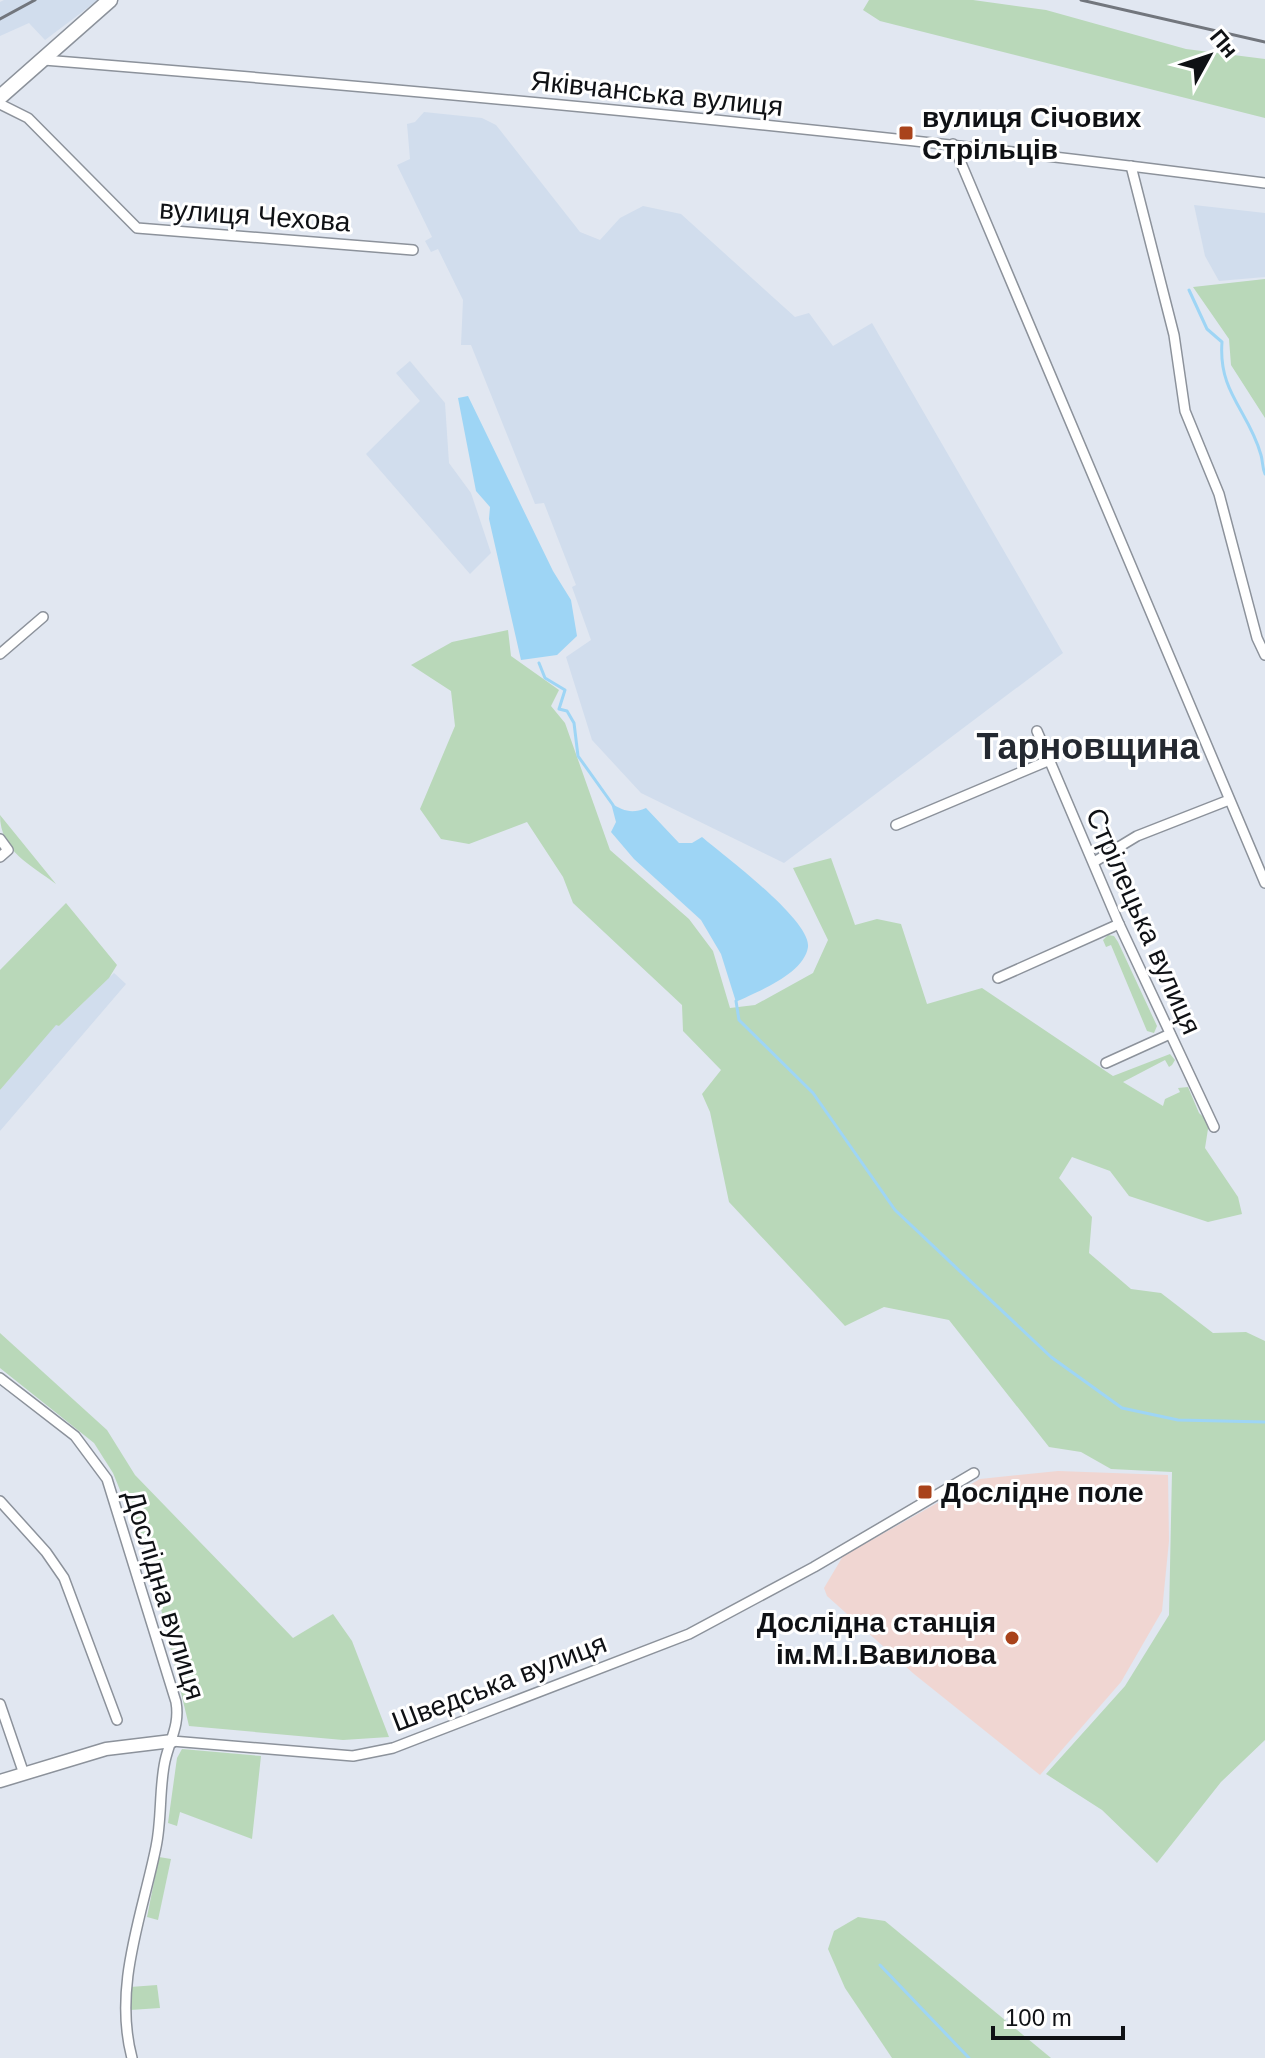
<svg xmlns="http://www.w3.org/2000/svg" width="1265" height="2058" font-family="Helvetica,sans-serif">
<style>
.built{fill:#d1dded}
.education{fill:#f0d6d2}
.green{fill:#b9d8b9}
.water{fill:#9ed5f5}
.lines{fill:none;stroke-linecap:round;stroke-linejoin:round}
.stream{stroke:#9ed5f5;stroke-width:3}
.street-casing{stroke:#8c929b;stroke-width:12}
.secondary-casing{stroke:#8c929b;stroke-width:15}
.primary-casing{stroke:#8c929b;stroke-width:17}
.street{stroke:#fff;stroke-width:9}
.secondary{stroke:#fff;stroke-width:12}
.primary{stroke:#fff;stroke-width:14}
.rail{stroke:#72767d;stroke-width:3}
.poi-dot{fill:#a9431b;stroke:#fff;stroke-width:3}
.labels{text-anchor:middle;stroke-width:6;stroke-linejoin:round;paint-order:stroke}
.street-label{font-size:28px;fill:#0f1115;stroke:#fff}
.poi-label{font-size:28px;font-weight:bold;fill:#0f1115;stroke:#fff;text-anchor:start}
.district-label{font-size:36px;font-weight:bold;fill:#242931;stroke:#fff}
</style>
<rect width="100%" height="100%" fill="#e1e7f1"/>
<g class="built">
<path d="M 4,0 L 98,0 L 45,40 L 29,23 L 0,36 L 0,2 Z"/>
<path d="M 424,112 L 482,118 L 496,125 L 580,232 L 600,240 L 620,218 L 643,206 L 681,214 L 795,317 L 809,313 L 833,346 L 872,323 L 1063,653 L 784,863 L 641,793 L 592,740 L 566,657 L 591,640 L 572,587 L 576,585 L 544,503 L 535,504 L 471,345 L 461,345 L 463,300 L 438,249 L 431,252 L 425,241 L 432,237 L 397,165 L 410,159 L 407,124 L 415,122 Z"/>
<path d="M 1194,205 L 1265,213 L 1265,277 L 1219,281 L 1205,256 Z"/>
<path d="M 410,361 L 445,403 L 449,463 L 471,493 L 491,553 L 470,574 L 366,454 L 420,401 L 396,373 Z"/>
<path d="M 114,973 L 126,984 L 0,1131 L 0,1090 L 56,1024 L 59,1026 Z"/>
</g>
<path class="education" d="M 1058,1471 L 1168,1475 L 1169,1541 L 1162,1611 L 1121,1682 L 1040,1775 L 914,1674 L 827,1596 L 824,1588 L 843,1556 L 980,1479 Z"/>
<g class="green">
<path d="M 869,0 L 973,0 L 1046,10 L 1186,49 L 1265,59 L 1265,118 L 880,21 L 863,10 Z"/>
<path d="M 1265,279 L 1265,418 L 1231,365 L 1229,339 L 1193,287 Z"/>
<path d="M 508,630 L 511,656 L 559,690 L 551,706 L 565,723 L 610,850 L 689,919 L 713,951 L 730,1008 L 755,1005 L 813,973 L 828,940 L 793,868 L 831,858 L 855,925 L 877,919 L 901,924 L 927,1004 L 982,988 L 1113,1076 L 1170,1054 L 1175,1060 L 1172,1065 L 1169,1067 L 1165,1060 L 1123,1082 L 1163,1106 L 1165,1099 L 1180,1092 L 1178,1088 L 1188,1087 L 1199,1113 L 1214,1127 L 1208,1129 L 1205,1148 L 1238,1197 L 1242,1214 L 1208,1222 L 1129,1196 L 1110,1171 L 1072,1157 L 1059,1178 L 1092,1217 L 1089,1253 L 1131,1289 L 1161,1293 L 1213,1333 L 1246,1332 L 1265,1341 L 1265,1740 L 1221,1782 L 1157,1863 L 1102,1810 L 1046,1774 L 1125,1686 L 1169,1615 L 1172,1472 L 1111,1469 L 1081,1452 L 1049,1447 L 949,1320 L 884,1307 L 845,1326 L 729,1202 L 710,1112 L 702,1094 L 721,1070 L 683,1031 L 682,1005 L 573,903 L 563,877 L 527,822 L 469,844 L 441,839 L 420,809 L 455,726 L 451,691 L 411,665 L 452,642 Z"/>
<path d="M 0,815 L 56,884 C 31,865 0,851 0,815 Z"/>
<path d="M 66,903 L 117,965 L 109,978 L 59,1026 L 56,1025 L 0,1090 L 0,970 Z"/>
<path d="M 1108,935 L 1114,936 L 1118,942 L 1157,1026 L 1154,1033 L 1147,1031 L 1111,945 L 1106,947 L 1103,940 Z"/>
<path d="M 0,1333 L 107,1430 L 135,1475 L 293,1638 L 333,1614 L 352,1641 L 389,1737 L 343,1740 L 189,1726 L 150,1563 L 113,1473 L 94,1443 L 0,1368 Z"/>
<path d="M 182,1749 L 261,1756 L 252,1839 L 180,1812 L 177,1826 L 168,1823 L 177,1758 Z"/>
<path d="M 159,1857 L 171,1859 L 158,1920 L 147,1917 Z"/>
<path d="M 858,1917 L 885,1921 L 1051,2058 L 892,2058 L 845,1988 L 828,1949 L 834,1931 Z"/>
<path d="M 157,1985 L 160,2008 L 130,2010 L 130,1987 Z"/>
</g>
<g class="water">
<path d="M 468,396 L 553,571 L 571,600 L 577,636 L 557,655 L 521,660 L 489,519 L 490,507 L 476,491 L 458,398 Z"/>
<path d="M 611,803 C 623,811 632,814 646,808 L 679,843 L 692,843 L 702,837 C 723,855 811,920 808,947 C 804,974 757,992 736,1002 L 721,954 L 701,920 L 634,859 L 611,832 L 616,822 Z"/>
</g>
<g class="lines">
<g class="stream">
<path d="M 1189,290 L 1207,329 L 1222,342 C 1218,393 1249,411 1261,455 C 1263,462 1262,467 1265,474"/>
<path d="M 539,663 L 545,678 L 565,690 L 559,709 L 567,711 L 574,723 L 578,756 L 613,805"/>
<path d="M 736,1001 L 739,1020 L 813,1093 L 895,1210 L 1051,1357 L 1122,1408 L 1178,1420 L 1265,1422"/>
<path d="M 880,1965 L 969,2058"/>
</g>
<defs>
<g id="street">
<path d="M 44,60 C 452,93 859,130 1265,183"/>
<path d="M 0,104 L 28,118 L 137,228 L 413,250"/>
<path d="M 953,144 L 1265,883"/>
<path d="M 1131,166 L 1174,335 L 1185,411 L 1219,494 L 1257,638 L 1265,655"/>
<path d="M 0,654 L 43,617"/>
<path d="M 1037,731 L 1119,924 L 1214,1127"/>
<path d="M 896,825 L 1050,760"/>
<path d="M 0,839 L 8,850 L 0,857"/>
<path d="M 1094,862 L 1137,836 L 1229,800"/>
<path d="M 998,978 L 1119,924"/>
<path d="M 1106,1063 L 1170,1034"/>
<path d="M 0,1378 L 75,1436 L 107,1479 L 176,1702 C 180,1725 170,1739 165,1761 C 159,1789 162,1819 156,1847 C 142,1916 113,1987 132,2058"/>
<path d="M 0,1501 L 46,1552 L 64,1578 L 117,1720"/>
<path d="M 0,1704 L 24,1774"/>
<path d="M 172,1741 L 353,1756 L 393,1748 L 689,1634 L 814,1567 L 974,1473"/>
</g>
<path id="secondary" d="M 0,1781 L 106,1749 L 172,1741"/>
<path id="primary" d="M 0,97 L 110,0"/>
</defs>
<use href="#street" class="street-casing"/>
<use href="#secondary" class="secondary-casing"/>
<use href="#primary" class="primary-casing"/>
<use href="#street" class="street"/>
<use href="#secondary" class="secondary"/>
<use href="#primary" class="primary"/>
<g class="rail">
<path d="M 1081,0 L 1265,42"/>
<path d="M 0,19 L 35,0"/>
</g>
</g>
<g class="poi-dot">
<rect x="898" y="125" width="16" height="16" rx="4"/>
<rect x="917" y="1484" width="16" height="16" rx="4"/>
<circle cx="1012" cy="1638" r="8"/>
</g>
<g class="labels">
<g class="street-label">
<text transform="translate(657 93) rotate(6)" y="10">Яківчанська вулиця</text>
<text transform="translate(255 215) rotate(4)" y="10">вулиця Чехова</text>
<text transform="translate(1144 921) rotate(66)" y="10">Стрілецька вулиця</text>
<text transform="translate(165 1595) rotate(73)" y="10">Дослідна вулиця</text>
<text transform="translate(499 1682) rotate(-21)" y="10">Шведська вулиця</text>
</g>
<g class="poi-label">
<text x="922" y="127">вулиця Січових<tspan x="922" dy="32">Стрільців</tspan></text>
<text x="941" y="1502">Дослідне поле</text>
<text x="996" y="1632" text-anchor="end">Дослідна станція<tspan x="996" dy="32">ім.М.І.Вавилова</tspan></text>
</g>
<g class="district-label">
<text x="1088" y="759">Тарновщина</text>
</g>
</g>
<g transform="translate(1209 56) rotate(50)" stroke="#ffffff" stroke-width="6" paint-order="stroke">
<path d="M0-6L14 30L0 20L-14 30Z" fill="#0f1115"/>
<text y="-12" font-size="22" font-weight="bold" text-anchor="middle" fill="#0f1115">Пн</text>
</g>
<path d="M993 2026v12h130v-12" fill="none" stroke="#0f1115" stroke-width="4"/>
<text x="1005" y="2026" font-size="24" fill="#0f1115" stroke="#ffffff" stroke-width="6" paint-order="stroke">100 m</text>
</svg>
